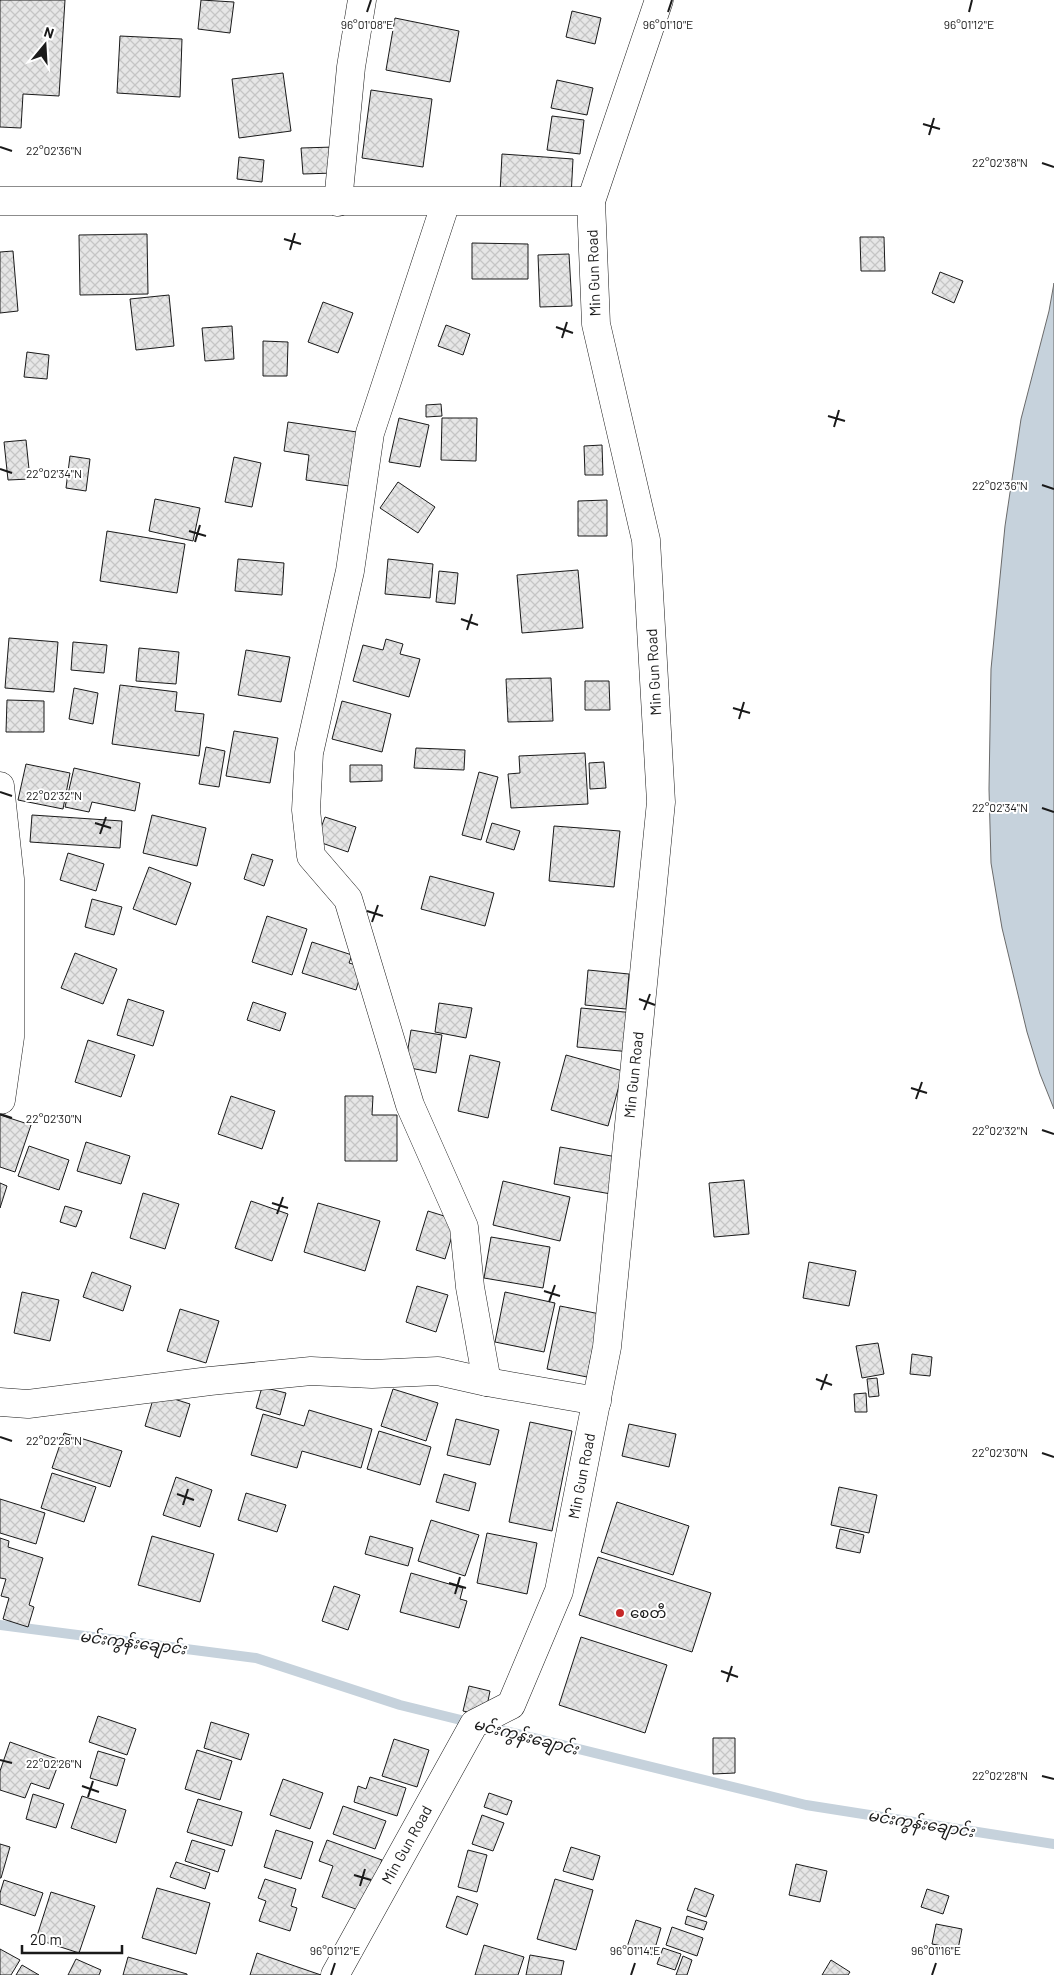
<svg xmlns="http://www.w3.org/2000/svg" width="1054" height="1975" font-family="Barlow,'Noto Sans Myanmar',sans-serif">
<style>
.water{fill:#c6d2dc;stroke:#6a6a6a}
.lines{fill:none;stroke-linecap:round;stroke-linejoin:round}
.stream{stroke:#c6d2dc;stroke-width:10}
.building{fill:url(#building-cross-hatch);stroke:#1a1a1a}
.minor-casing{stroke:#1a1a1a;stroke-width:29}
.minor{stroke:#fff;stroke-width:28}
.ticks{fill:none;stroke:#1a1a1a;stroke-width:2}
.poi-dot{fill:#c62828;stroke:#fff;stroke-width:2}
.labels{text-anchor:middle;stroke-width:4;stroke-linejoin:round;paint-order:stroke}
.street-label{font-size:15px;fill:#1a1a1a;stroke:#fff}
.poi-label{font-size:15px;fill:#1a1a1a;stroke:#fff;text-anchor:start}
.water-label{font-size:16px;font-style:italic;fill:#1a1a1a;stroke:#fff}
.ticks-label{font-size:12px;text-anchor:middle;fill:#1a1a1a;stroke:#fff;stroke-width:4;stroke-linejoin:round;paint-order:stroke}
</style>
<defs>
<pattern id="building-cross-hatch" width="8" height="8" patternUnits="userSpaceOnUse" patternTransform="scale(1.25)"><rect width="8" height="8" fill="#e6e6e6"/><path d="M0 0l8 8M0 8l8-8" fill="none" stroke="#c5c5c5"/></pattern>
</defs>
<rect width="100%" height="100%" fill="#fff"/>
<path class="water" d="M 1054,283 L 1054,1109 L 1040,1074 L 1027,1032 L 1002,928 L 991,863 L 989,789 L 991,669 L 1005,526 L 1021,419 L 1049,311 Z"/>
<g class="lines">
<path class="stream" d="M 0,1625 L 256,1658 L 400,1705 L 806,1805 L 1054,1844"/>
</g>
<g class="building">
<path d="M 0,0 L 65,0 L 59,96 L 23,94 L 21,128 L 0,127 Z"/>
<path d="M 201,0 L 234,2 L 230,33 L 198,29 Z"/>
<path d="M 572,11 L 601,18 L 595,44 L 566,37 Z"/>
<path d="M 395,18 L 459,31 L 450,82 L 386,70 Z"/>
<path d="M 120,36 L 182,39 L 180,97 L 117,93 Z"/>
<path d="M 283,73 L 291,131 L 239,138 L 232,79 Z"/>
<path d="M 557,80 L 593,88 L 587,115 L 551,108 Z"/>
<path d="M 371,90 L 432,99 L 423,167 L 362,158 Z"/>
<path d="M 552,116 L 584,120 L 580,154 L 547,150 Z"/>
<path d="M 334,147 L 334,173 L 303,174 L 301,148 Z"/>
<path d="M 502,154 L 573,159 L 571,197 L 500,193 Z"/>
<path d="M 239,157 L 264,160 L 262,182 L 237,179 Z"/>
<path d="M 147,234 L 148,294 L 80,295 L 79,235 Z"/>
<path d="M 860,237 L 884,237 L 885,271 L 861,271 Z"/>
<path d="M 472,243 L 528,244 L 528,279 L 472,279 Z"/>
<path d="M 13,251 L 18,311 L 0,313 L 0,252 Z"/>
<path d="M 569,254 L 572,306 L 540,307 L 538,255 Z"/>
<path d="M 940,272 L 963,281 L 954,303 L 932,293 Z"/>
<path d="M 169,295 L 174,346 L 136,350 L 130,299 Z"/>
<path d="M 323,302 L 353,313 L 338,353 L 308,342 Z"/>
<path d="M 446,325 L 470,334 L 463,355 L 438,346 Z"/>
<path d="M 232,326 L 234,359 L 205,361 L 202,328 Z"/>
<path d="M 263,341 L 288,342 L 287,376 L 263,376 Z"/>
<path d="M 27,352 L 49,355 L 47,379 L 24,377 Z"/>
<path d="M 441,404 L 442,416 L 426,417 L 426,405 Z"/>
<path d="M 399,418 L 429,425 L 420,467 L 389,462 Z"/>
<path d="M 442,418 L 477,418 L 476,461 L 441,460 Z"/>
<path d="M 288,422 L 357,432 L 349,486 L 306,480 L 309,455 L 284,451 Z"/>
<path d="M 26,440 L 30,479 L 8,480 L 4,442 Z"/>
<path d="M 602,445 L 603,475 L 585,475 L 584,446 Z"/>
<path d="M 70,456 L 90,459 L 86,491 L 66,488 Z"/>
<path d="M 234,457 L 261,463 L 252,507 L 225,502 Z"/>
<path d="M 398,482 L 435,507 L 418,533 L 380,508 Z"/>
<path d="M 155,499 L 200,508 L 193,541 L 149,531 Z"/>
<path d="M 607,500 L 607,536 L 578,536 L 578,501 Z"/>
<path d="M 107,531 L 185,544 L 177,593 L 100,581 Z"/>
<path d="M 238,559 L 284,563 L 282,595 L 235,591 Z"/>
<path d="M 388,559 L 433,564 L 430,598 L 385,594 Z"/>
<path d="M 578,570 L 583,628 L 522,633 L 517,575 Z"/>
<path d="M 439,571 L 458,573 L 455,604 L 436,602 Z"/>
<path d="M 9,638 L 58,642 L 54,692 L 5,688 Z"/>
<path d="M 386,639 L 403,644 L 400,654 L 420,659 L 409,697 L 353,681 L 363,645 L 383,650 Z"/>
<path d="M 73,642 L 107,645 L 104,673 L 71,670 Z"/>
<path d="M 139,648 L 179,652 L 176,684 L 136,681 Z"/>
<path d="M 246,650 L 290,657 L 281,702 L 238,695 Z"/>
<path d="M 551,678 L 553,721 L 508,722 L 506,679 Z"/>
<path d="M 585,681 L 609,681 L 610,710 L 585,710 Z"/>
<path d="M 120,685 L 177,692 L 175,711 L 204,714 L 199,756 L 112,744 Z"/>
<path d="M 74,688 L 98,693 L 93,724 L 69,719 Z"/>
<path d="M 7,700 L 44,701 L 44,732 L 6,732 Z"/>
<path d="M 342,701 L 391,714 L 382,752 L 332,739 Z"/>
<path d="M 234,731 L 278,738 L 270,783 L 226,776 Z"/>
<path d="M 206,747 L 225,751 L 219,787 L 199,784 Z"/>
<path d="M 416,748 L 465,750 L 464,770 L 414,768 Z"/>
<path d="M 585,753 L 588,804 L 511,808 L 508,774 L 520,773 L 519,756 Z"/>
<path d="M 604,762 L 606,788 L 590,789 L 589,763 Z"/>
<path d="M 26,764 L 70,773 L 63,809 L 18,800 Z"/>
<path d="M 350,765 L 382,765 L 382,781 L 350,782 Z"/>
<path d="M 74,768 L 140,783 L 135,811 L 92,802 L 89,812 L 65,807 Z"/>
<path d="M 479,772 L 498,777 L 481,840 L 462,835 Z"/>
<path d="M 32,815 L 122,821 L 120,848 L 30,842 Z"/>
<path d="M 152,815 L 206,828 L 197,866 L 143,853 Z"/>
<path d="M 325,817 L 356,827 L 348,852 L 316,841 Z"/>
<path d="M 492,823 L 520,831 L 514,850 L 486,842 Z"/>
<path d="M 554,826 L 620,831 L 614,887 L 549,881 Z"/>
<path d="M 68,853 L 104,864 L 96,891 L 60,880 Z"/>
<path d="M 252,854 L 273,860 L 264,886 L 244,879 Z"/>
<path d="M 149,867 L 191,883 L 176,925 L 133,909 Z"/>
<path d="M 430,876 L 494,893 L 485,926 L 421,909 Z"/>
<path d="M 92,899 L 122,907 L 114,935 L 85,927 Z"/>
<path d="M 267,916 L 307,929 L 292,975 L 252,962 Z"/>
<path d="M 312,942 L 352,955 L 349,963 L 363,967 L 356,990 L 302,973 Z"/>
<path d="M 75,953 L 117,969 L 103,1004 L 61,988 Z"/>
<path d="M 588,970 L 629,974 L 626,1009 L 585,1005 Z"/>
<path d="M 128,999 L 164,1011 L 153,1046 L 117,1035 Z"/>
<path d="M 253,1002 L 286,1013 L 280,1031 L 247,1020 Z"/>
<path d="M 439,1003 L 472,1008 L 466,1038 L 435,1032 Z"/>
<path d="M 581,1008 L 635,1013 L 631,1052 L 577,1047 Z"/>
<path d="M 411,1030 L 442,1035 L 436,1073 L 405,1067 Z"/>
<path d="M 88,1040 L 135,1055 L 121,1097 L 75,1082 Z"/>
<path d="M 470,1055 L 500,1062 L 488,1118 L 458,1111 Z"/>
<path d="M 566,1055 L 623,1071 L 608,1126 L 551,1110 Z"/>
<path d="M 231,1096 L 275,1111 L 262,1149 L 218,1134 Z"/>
<path d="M 345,1096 L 373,1096 L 372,1115 L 397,1115 L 397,1161 L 345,1161 Z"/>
<path d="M 0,1115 L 31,1125 L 15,1172 L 0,1167 Z"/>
<path d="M 86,1142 L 130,1156 L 121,1184 L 77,1171 Z"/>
<path d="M 29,1146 L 69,1160 L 59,1190 L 18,1176 Z"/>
<path d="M 560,1147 L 617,1157 L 611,1194 L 554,1184 Z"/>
<path d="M 744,1180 L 749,1234 L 714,1237 L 709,1183 Z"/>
<path d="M 503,1181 L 570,1197 L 560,1241 L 493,1225 Z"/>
<path d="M 0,1183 L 7,1186 L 0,1208 Z"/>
<path d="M 143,1193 L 179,1204 L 165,1249 L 130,1238 Z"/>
<path d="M 251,1201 L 288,1214 L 272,1261 L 235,1248 Z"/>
<path d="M 318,1203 L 380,1221 L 365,1271 L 304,1252 Z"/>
<path d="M 65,1206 L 82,1211 L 76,1227 L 60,1222 Z"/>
<path d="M 428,1211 L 457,1220 L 445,1259 L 416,1250 Z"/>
<path d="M 491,1237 L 550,1247 L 543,1288 L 484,1278 Z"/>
<path d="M 809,1262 L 856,1271 L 849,1306 L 803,1298 Z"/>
<path d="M 92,1272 L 131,1286 L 123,1311 L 83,1297 Z"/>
<path d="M 417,1286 L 448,1295 L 436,1332 L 406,1322 Z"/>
<path d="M 22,1292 L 59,1300 L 50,1341 L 14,1333 Z"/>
<path d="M 505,1292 L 555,1303 L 544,1352 L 495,1342 Z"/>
<path d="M 560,1306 L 600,1314 L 587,1377 L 547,1369 Z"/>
<path d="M 180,1309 L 219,1321 L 206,1363 L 167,1351 Z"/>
<path d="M 878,1343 L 884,1374 L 862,1378 L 856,1346 Z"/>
<path d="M 912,1354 L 932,1357 L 930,1376 L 910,1374 Z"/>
<path d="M 877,1378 L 879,1396 L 869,1397 L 867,1379 Z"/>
<path d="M 262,1387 L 286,1393 L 280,1415 L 256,1408 Z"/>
<path d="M 393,1389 L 438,1403 L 426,1441 L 381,1426 Z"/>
<path d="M 155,1393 L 190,1404 L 180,1437 L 145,1426 Z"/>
<path d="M 866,1393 L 867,1412 L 855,1412 L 854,1394 Z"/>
<path d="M 309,1410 L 372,1429 L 361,1468 L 302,1451 L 297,1468 L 251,1455 L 263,1414 L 304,1426 Z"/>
<path d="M 456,1419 L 499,1430 L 490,1465 L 447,1455 Z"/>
<path d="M 530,1422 L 572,1431 L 552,1531 L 509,1522 Z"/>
<path d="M 629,1424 L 676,1434 L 669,1467 L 622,1456 Z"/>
<path d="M 379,1431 L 431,1447 L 420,1485 L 367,1469 Z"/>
<path d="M 64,1433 L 122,1451 L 110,1487 L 52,1468 Z"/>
<path d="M 52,1473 L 96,1487 L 84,1522 L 41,1508 Z"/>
<path d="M 444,1474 L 476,1483 L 469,1511 L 436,1502 Z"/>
<path d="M 176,1477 L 212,1490 L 200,1527 L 163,1515 Z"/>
<path d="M 839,1487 L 877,1495 L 869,1533 L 831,1525 Z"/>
<path d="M 246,1493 L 286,1505 L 277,1532 L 238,1520 Z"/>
<path d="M 0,1499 L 45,1513 L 36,1544 L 0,1533 Z"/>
<path d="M 617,1502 L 689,1526 L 673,1575 L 601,1552 Z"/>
<path d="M 431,1520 L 479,1535 L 465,1576 L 418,1561 Z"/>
<path d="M 840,1529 L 864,1535 L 860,1553 L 836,1548 Z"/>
<path d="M 487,1533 L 537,1543 L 527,1594 L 477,1583 Z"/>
<path d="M 152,1536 L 214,1554 L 200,1602 L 138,1585 Z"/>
<path d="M 370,1536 L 413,1548 L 408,1566 L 365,1554 Z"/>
<path d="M 0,1538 L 9,1541 L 8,1547 L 43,1558 L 29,1605 L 34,1607 L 28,1627 L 3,1619 L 9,1598 L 1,1596 L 6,1579 L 0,1578 Z"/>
<path d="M 598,1557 L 711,1593 L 692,1652 L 579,1615 Z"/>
<path d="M 411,1573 L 463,1588 L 460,1599 L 467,1601 L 459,1628 L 400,1612 Z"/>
<path d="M 334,1586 L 360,1595 L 348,1630 L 322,1621 Z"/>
<path d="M 581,1637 L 667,1665 L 645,1733 L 559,1705 Z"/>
<path d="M 469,1686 L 490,1691 L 485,1716 L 463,1711 Z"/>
<path d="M 98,1716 L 136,1729 L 127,1755 L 89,1742 Z"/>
<path d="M 211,1722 L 249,1734 L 241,1760 L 204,1748 Z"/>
<path d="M 713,1738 L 735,1738 L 735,1773 L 713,1774 Z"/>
<path d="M 394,1739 L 429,1750 L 417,1787 L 382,1776 Z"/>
<path d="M 10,1742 L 60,1760 L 49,1789 L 31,1783 L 25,1798 L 0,1790 L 0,1771 Z"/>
<path d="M 197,1750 L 232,1761 L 220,1800 L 185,1789 Z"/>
<path d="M 98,1751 L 125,1759 L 117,1786 L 90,1778 Z"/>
<path d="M 370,1777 L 406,1788 L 397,1816 L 354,1802 L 358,1786 L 366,1789 Z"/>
<path d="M 283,1779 L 323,1793 L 310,1829 L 270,1815 Z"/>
<path d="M 489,1793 L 512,1801 L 507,1815 L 484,1807 Z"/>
<path d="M 33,1794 L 64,1804 L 56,1828 L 26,1819 Z"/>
<path d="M 82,1796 L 126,1810 L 116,1843 L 71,1828 Z"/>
<path d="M 198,1799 L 242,1812 L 232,1846 L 187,1832 Z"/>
<path d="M 343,1806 L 386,1821 L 375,1849 L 333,1834 Z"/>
<path d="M 482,1815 L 504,1823 L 493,1851 L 472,1844 Z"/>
<path d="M 276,1830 L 313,1842 L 301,1879 L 264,1867 Z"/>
<path d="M 192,1840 L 225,1850 L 218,1872 L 185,1861 Z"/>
<path d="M 327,1840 L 382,1860 L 364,1912 L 322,1897 L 333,1866 L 319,1861 Z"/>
<path d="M 0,1844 L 10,1847 L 1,1878 L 0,1878 Z"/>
<path d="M 571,1847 L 600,1856 L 593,1880 L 563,1871 Z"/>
<path d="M 468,1850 L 487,1855 L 477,1892 L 458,1887 Z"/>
<path d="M 176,1862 L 210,1873 L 205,1889 L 170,1877 Z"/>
<path d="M 796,1864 L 827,1871 L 820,1902 L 789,1895 Z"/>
<path d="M 265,1879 L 296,1889 L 291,1906 L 297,1908 L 290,1931 L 259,1921 L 266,1901 L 258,1898 Z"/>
<path d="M 555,1879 L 593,1890 L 576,1950 L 537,1939 Z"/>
<path d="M 4,1880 L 43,1893 L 35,1916 L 0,1904 L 0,1893 Z"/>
<path d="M 157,1888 L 210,1903 L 196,1954 L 142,1938 Z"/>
<path d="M 695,1888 L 714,1895 L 706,1917 L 687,1910 Z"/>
<path d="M 927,1889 L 949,1896 L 943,1914 L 921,1907 Z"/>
<path d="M 51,1892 L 95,1906 L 79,1953 L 36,1939 Z"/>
<path d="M 457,1896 L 478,1904 L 467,1935 L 446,1927 Z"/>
<path d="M 687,1916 L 707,1922 L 704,1930 L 685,1924 Z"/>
<path d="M 636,1920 L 661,1928 L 653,1955 L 627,1947 Z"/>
<path d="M 936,1924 L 962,1929 L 958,1949 L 932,1944 Z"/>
<path d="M 672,1927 L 703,1938 L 697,1956 L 666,1945 Z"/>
<path d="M 484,1945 L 524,1957 L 518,1975 L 475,1975 Z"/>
<path d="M 663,1948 L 681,1954 L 675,1970 L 657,1964 Z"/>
<path d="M 0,1949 L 20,1960 L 11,1975 L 0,1975 Z"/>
<path d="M 257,1953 L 321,1975 L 250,1975 Z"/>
<path d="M 530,1955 L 564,1961 L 561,1975 L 526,1975 Z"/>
<path d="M 683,1956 L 692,1960 L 687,1975 L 676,1975 Z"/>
<path d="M 128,1957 L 187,1974 L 187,1975 L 123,1975 Z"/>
<path d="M 76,1959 L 101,1970 L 99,1975 L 68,1975 Z"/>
<path d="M 831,1960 L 850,1972 L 848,1975 L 822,1975 Z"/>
<path d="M 22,1965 L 39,1975 L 16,1975 Z"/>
</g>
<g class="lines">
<defs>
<g id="minor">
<path d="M 0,201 L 591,201"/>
<path d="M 338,202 L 351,67 L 362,0"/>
<path d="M 446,202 L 370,433 L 350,571 L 309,753 L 306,810 L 311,856 L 348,899 L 410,1105 L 464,1227 L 470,1287 L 487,1382 L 597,1401"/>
<path d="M 0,786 L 10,879 L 10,1037 L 1,1100"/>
<path d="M 0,1402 L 28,1404 L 210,1381 L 311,1371 L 372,1374 L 438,1371 L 487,1382"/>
<path d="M 335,1975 L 474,1724 L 511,1705 L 559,1591 L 607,1347 L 661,802 L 646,540 L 596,324 L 591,201 L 659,0"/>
</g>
</defs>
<use href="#minor" class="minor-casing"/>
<use href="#minor" class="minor"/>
</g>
<path class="ticks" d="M 367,12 L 371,0M 668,12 L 672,0M 969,12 L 972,0M 923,124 L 940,129M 929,135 L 934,118M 0,147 L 12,151M 1042,163 L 1054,167M 284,239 L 301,244M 290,250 L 295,233M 556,327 L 573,333M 562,338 L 567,322M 828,416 L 845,421M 834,427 L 839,410M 0,469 L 12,473M 1042,485 L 1054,489M 189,531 L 206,536M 195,542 L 200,525M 461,619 L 478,625M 467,630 L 472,614M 733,708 L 750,713M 739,719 L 744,702M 0,792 L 12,796M 1042,808 L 1054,812M 95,823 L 111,828M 100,834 L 106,817M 367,911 L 383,916M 372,922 L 378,905M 639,999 L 655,1005M 644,1010 L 650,994M 911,1088 L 927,1093M 916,1099 L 922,1082M 0,1114 L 12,1118M 1042,1130 L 1054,1134M 272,1203 L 288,1208M 277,1214 L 283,1197M 544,1291 L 560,1296M 549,1302 L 555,1285M 816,1379 L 832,1385M 821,1390 L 827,1374M 0,1437 L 12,1441M 1042,1453 L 1054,1457M 177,1494 L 194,1500M 183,1505 L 188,1489M 449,1583 L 466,1588M 455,1594 L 460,1577M 721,1671 L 738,1677M 727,1682 L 732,1666M 0,1760 L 12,1763M 1042,1776 L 1054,1779M 82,1786 L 99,1792M 88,1797 L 93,1781M 354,1875 L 371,1880M 360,1886 L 365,1869M 331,1975 L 335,1963M 631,1975 L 635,1963M 932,1975 L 936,1963"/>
<circle class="poi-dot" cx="620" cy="1613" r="5"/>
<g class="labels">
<g class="street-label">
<text transform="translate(594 273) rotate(-92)" y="5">Min Gun Road</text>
<text transform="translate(654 672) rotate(-93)" y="5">Min Gun Road</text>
<text transform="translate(634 1075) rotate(-84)" y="5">Min Gun Road</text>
<text transform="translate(582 1476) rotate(-79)" y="5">Min Gun Road</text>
<text transform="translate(407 1845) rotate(-61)" y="5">Min Gun Road</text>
</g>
<g class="poi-label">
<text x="630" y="1618">စေတီ</text>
</g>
<g class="water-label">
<text transform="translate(133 1642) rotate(7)" y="6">မင်းကွန်းချောင်း</text>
<text transform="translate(526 1736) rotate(14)" y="6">မင်းကွန်းချောင်း</text>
<text transform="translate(921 1823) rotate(9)" y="6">မင်းကွန်းချောင်း</text>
</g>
</g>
<g class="ticks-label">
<text x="367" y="29">96°01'08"E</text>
<text x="668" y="29">96°01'10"E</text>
<text x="969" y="29">96°01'12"E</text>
<text x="54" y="155">22°02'36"N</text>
<text x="1000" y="167">22°02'38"N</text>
<text x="54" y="478">22°02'34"N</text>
<text x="1000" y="490">22°02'36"N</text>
<text x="54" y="800">22°02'32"N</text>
<text x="1000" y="812">22°02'34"N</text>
<text x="54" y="1123">22°02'30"N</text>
<text x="1000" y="1135">22°02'32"N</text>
<text x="54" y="1445">22°02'28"N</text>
<text x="1000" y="1457">22°02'30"N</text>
<text x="54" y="1768">22°02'26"N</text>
<text x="1000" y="1780">22°02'28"N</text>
<text x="335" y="1955">96°01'12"E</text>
<text x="635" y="1955">96°01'14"E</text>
<text x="936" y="1955">96°01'16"E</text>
</g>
<g transform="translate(45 45) rotate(18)" stroke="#ffffff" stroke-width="4" paint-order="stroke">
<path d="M0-4L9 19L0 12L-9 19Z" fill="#1a1a1a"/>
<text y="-8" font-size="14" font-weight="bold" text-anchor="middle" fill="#1a1a1a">N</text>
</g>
<path d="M22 1945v8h100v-8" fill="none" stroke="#1a1a1a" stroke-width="2.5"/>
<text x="30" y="1945" font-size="15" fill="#1a1a1a" stroke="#ffffff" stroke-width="4" paint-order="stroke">20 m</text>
</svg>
